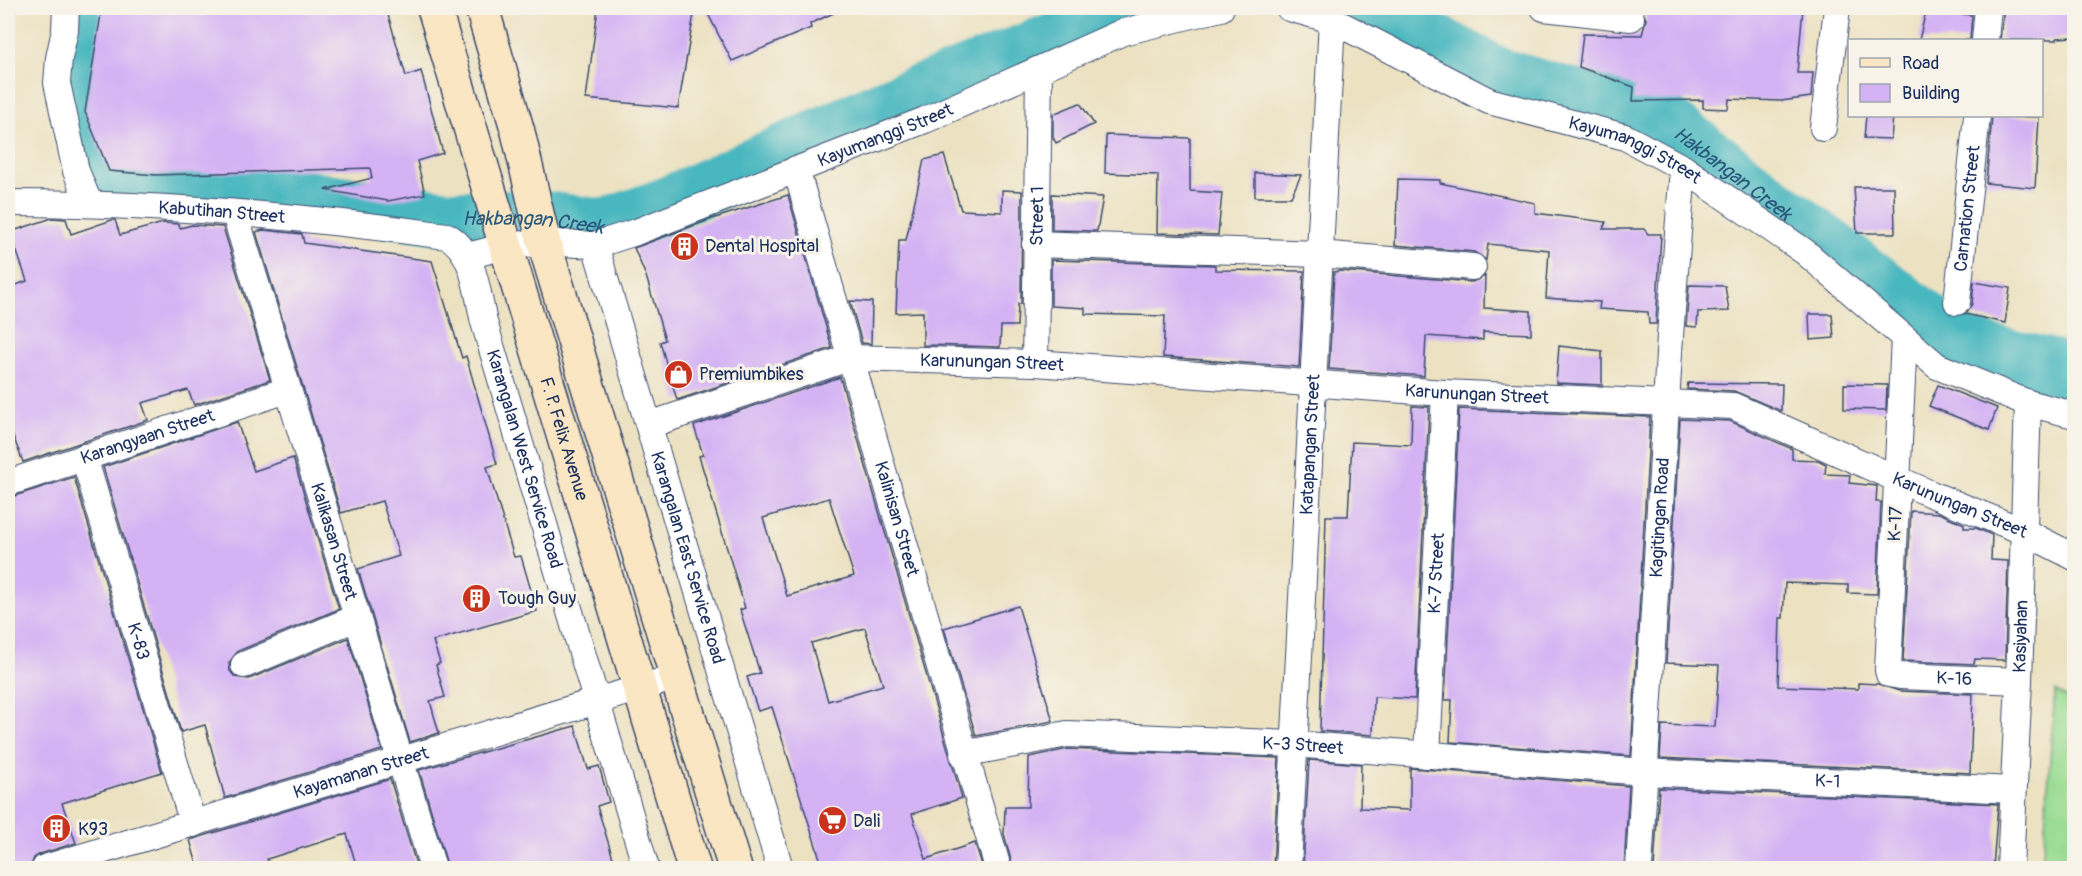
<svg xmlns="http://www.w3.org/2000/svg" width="2082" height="876" font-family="Pangolin,sans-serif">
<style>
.green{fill:#9adc93;stroke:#5a8678;stroke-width:1.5}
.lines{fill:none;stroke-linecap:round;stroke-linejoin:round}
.river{stroke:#48b7bf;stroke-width:56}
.building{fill:#d4b2f4;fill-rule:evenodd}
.street-casing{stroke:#3a4a6d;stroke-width:28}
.secondary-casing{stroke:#3a4a6d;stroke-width:36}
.street{stroke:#fff;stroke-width:26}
.secondary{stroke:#fbe6c4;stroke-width:33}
.labels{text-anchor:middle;stroke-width:6;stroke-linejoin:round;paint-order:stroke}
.street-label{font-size:18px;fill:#1b2f5e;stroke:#f7f3e8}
.poi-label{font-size:18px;fill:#1b2f5e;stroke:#f7f3e8;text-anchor:start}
.water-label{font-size:20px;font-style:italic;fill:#28587b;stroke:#f7f3e8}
</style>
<rect width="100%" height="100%" fill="#f7f3e8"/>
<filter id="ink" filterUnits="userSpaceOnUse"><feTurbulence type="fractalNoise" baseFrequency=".0167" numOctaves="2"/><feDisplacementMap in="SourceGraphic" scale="12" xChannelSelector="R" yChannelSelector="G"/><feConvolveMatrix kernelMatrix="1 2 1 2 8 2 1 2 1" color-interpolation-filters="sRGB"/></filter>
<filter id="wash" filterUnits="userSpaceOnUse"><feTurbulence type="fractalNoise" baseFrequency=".008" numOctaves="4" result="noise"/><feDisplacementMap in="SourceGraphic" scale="24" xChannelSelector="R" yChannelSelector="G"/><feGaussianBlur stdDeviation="1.35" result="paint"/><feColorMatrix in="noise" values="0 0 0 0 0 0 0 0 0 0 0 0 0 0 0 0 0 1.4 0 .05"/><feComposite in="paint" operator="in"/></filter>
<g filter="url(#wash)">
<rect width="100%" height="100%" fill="#ece2c2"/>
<path class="green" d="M 2055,691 L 2074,702 L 2074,868 L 2042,868 Z"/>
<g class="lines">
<g class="river">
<path id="s1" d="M 96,8 L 76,99 L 107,182 L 270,193 L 448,218 L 537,218 L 605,227 L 664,206 L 888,105 L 1136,8"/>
<path id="s2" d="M 1371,8 L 1500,76 L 1666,123 L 1962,346 L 2074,372"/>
</g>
</g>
<g id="blocks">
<g class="building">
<path d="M 102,8 L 386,8 L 406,76 L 421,71 L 443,153 L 417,161 L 425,194 L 388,201 L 325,190 L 372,178 L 370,168 L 156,175 L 109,171 L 85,112 Z"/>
<path d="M 598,8 L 695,8 L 678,108 L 586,99 Z"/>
<path d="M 705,8 L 844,8 L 810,24 L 811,28 L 732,61 Z"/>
<path d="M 1641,8 L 1803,8 L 1797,73 L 1813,73 L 1811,97 L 1781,101 L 1729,99 L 1728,109 L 1703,108 L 1703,100 L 1633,101 L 1634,87 L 1579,67 L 1583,34 L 1642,35 L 1646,19 Z"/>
<path d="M 2004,8 L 2074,8 L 2074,37 L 2057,38 L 2057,40 L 2000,40 Z"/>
<path d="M 1926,11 L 1972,15 L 1970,40 L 1919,40 Z"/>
<path d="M 1080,103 L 1094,124 L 1056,143 L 1053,137 L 1053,114 Z"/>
<path d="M 1866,116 L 1893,116 L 1891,139 L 1864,138 Z"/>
<path d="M 1992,116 L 2039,117 L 2035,188 L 1986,183 Z"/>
<path d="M 1106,135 L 1190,138 L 1190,191 L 1222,193 L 1218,235 L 1157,233 L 1158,175 L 1105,173 Z"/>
<path d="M 944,155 L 961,210 L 1002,212 L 1002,190 L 1022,191 L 1021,304 L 1018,304 L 1017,326 L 1001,326 L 1000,347 L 923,345 L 923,312 L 896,313 L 899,240 L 906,240 L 924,160 Z"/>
<path d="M 1255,173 L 1301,175 L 1291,197 L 1255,197 Z"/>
<path d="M 1398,179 L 1440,180 L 1440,183 L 1535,203 L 1535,213 L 1606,222 L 1603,229 L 1644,229 L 1648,234 L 1661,234 L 1656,324 L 1649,324 L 1648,312 L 1599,309 L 1600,302 L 1546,298 L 1549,250 L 1488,244 L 1486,260 L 1474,252 L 1395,245 Z"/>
<path d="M 1854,187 L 1894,187 L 1895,233 L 1857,233 Z"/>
<path d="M 1052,194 L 1103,197 L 1097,231 L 1052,230 Z"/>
<path d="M 788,195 L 832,348 L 677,400 L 660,342 L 665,340 L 646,276 L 634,248 L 709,220 Z"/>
<path d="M 52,218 L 66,219 L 71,234 L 112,220 L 115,220 L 120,235 L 163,223 L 179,224 L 180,228 L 192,225 L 223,227 L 270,380 L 194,405 L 188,390 L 142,403 L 148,420 L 23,462 L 8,423 L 8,288 L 27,281 L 10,232 Z"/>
<path d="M 263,230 L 302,234 L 304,243 L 432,261 L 462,358 L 466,356 L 497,464 L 487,467 L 514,557 L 521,556 L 537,611 L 433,641 L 440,663 L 436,665 L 445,697 L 430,701 L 439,733 L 410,742 L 358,569 L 399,556 L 382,501 L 341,513 L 256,232 Z"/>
<path d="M 1051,260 L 1215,265 L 1215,270 L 1304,271 L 1299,367 L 1163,357 L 1165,316 L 1085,314 L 1085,308 L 1051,306 Z"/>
<path d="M 1340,271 L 1472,282 L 1485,276 L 1484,308 L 1531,311 L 1531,334 L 1483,332 L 1483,340 L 1426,336 L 1424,376 L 1329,369 L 1334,272 Z"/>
<path d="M 1974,282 L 2010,288 L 2005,323 L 1965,314 L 1972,304 Z"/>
<path d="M 1689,285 L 1725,286 L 1729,311 L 1698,312 L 1697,327 L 1686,326 Z"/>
<path d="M 850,301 L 872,302 L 871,344 L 862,343 Z"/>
<path d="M 1809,314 L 1832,314 L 1834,338 L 1810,340 Z"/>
<path d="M 1559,346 L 1602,351 L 1602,385 L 1556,383 Z"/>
<path d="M 840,377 L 962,798 L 912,814 L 926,859 L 975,843 L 983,868 L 823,868 L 772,707 L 758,711 L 747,677 L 760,673 L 740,610 L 745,608 L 699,456 L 703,455 L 694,426 ZM 829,498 L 854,576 L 787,596 L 763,518 ZM 865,628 L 883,685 L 828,701 L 811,643 Z"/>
<path d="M 1688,383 L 1782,384 L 1781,411 L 1734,391 L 1687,389 Z"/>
<path d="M 1844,384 L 1887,385 L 1886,410 L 1844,409 Z"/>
<path d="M 1938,385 L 1997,408 L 1989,430 L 1929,406 Z"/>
<path d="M 1412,406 L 1429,407 L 1415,699 L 1374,697 L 1373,735 L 1320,731 L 1326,516 L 1348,516 L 1352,442 L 1411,445 Z"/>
<path d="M 1459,409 L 1650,417 L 1631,756 L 1450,742 L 1452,700 L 1445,700 Z"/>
<path d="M 1680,419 L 1730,421 L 1792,449 L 1792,459 L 1818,460 L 1826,464 L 1825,474 L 1850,475 L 1849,483 L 1877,486 L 1876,502 L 1881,502 L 1877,594 L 1848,593 L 1848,585 L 1785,583 L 1783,618 L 1780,618 L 1778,686 L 1858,689 L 1858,683 L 1878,684 L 1899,691 L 1973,694 L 1970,773 L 1660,758 L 1662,725 L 1715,727 L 1719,665 L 1666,663 Z"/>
<path d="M 237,422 L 254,471 L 293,458 L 339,609 L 238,651 L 229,663 L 230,671 L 235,677 L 249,679 L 348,638 L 382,750 L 225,798 L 205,725 L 181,732 L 103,467 Z"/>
<path d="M 74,477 L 162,772 L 62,803 L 76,843 L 40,854 L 34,858 L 30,868 L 8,868 L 8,498 Z"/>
<path d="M 1911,511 L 1939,513 L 1964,524 L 1964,528 L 1976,528 L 1992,535 L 1991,560 L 2008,561 L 2005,660 L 1975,659 L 1974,664 L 1903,661 Z"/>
<path d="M 1018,606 L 1053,721 L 976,736 L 944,628 Z"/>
<path d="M 575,726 L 588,769 L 599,766 L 609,802 L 597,806 L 616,868 L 448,868 L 419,770 Z"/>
<path d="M 1068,749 L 1279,758 L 1273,868 L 1127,866 L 1127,868 L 1013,868 L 1004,834 L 1005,807 L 1028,807 L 1029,757 Z"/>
<path d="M 1309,760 L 1361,764 L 1360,808 L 1410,810 L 1410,768 L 1629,786 L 1624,868 L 1474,866 L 1474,868 L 1303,868 Z"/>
<path d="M 390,779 L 416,864 L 400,868 L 357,868 L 347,834 L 267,859 L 270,868 L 198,868 L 190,840 Z"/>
<path d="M 1659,788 L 1998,804 L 1993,868 L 1654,868 Z"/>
</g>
</g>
</g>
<g filter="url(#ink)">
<use href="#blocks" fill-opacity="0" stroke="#3a4a6d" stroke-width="1.5"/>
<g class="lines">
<defs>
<g id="street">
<path d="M 66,8 L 65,30 L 59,58 L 57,83 L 76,171 L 89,203"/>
<path id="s3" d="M 1289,8 L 1332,20 L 1489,101 L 1625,137 L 1683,168 L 1805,252 L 1937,366 L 2028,403 L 2074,415"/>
<path d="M 1544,8 L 1631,18"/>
<path d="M 1985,40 L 1988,8"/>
<path d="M 1823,128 L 1837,8"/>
<path id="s4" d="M 796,169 L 998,868"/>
<path id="s5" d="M 8,203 C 154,203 302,216 447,236 C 475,251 477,294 484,322 L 646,868"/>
<path id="s6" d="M 235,214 L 433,868"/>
<path d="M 1035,244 L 1319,254 L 1473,267"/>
<path id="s7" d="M 595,245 L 780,868"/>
<path id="s8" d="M 467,256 L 506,246 L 544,242 L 595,245 L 636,232 L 925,120 L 1123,32 L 1221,8"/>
<path id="s9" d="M 1957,302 L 1977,116"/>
<path id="s10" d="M 1904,338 L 1888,670 L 1889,674 L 1900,676 L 2019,681"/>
<path id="s11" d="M 1035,363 L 1039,70"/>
<path id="s12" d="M 649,425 L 849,358 L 1035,363 L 1445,393 L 1733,406 L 1931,494 L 2025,532 L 2074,557"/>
<path id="s13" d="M 84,457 L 193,824"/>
<path id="s14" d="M 8,483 L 287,390"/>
<path d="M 244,665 L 356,618"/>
<path id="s15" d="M 963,754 L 1067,734 L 1293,744 L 1644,772 L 2013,790"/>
<path id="s16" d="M 1427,755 L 1445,393"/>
<path id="s17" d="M 45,868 L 676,677"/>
<path id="s18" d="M 1288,868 L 1332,20"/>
<path id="s19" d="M 1639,868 L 1670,336 L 1683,168"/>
<path id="s20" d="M 2010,868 L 2019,681 L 2028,403"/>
</g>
<g id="secondary">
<path id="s21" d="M 434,8 L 694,868"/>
<path d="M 482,8 L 518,132 L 543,239 L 735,868"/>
</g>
</defs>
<use href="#street" class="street-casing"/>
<use href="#secondary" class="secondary-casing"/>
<use href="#street" class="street"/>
<use href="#secondary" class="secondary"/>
</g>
</g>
<defs>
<symbol id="building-disc" viewBox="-11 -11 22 22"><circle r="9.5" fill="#c8321e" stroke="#f7f3e8"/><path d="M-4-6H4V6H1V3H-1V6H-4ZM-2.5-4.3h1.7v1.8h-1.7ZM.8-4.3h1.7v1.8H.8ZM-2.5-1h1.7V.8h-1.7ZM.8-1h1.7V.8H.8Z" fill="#fff"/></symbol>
<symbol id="shop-disc" viewBox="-11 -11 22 22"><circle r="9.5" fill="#c8321e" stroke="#f7f3e8"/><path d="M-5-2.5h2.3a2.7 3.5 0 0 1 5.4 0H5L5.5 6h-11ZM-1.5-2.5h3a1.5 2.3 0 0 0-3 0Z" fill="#fff"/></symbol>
<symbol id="supermarket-disc" viewBox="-11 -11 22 22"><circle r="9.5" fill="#c8321e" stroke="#f7f3e8"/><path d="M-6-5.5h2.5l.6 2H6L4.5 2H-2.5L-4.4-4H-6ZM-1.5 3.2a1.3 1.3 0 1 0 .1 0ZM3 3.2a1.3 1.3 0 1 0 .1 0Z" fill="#fff"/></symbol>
</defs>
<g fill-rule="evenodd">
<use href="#building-disc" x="668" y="230" width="33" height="33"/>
<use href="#shop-disc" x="662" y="358" width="33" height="33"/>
<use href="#building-disc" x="460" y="582" width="33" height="33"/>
<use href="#supermarket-disc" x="816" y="804" width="33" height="33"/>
<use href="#building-disc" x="40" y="812" width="33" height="33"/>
</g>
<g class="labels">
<g class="street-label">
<text dy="6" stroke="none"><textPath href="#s8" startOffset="440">Kayumanggi Street</textPath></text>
<text dy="6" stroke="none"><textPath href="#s3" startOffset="376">Kayumanggi Street</textPath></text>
<text dy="6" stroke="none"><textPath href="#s9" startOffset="94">Carnation Street</textPath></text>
<text dy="6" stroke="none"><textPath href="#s5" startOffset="214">Kabutihan Street</textPath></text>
<text dy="6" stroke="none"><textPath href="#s11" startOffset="147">Street 1</textPath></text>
<text dy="6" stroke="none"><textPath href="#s12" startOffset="354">Karunungan Street</textPath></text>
<text dy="6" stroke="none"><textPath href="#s12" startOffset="840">Karunungan Street</textPath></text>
<text dy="6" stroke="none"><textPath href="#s14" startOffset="147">Karangyaan Street</textPath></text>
<text dy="6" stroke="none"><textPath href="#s21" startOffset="450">F. P. Felix Avenue</textPath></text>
<text dy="6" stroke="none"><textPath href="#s18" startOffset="424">Katapangan Street</textPath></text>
<text dy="6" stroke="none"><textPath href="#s5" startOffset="680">Karangalan West Service Road</textPath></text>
<text dy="6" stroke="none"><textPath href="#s12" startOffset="1344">Karunungan Street</textPath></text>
<text dy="6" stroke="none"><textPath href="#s19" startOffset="351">Kagitingan Road</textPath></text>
<text dy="6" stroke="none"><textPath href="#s4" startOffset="364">Kalinisan Street</textPath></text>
<text transform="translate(1895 524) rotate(-87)" y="6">K-17</text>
<text dy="6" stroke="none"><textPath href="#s6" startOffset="342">Kalikasan Street</textPath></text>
<text dy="6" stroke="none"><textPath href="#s7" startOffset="326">Karangalan East Service Road</textPath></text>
<text dy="6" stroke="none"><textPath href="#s16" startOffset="182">K-7 Street</textPath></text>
<text dy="6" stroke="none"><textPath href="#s20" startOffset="232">Kasiyahan</textPath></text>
<text dy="6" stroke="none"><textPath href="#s13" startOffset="192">K-83</textPath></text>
<text dy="6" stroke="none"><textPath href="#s10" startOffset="402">K-16</textPath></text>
<text dy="6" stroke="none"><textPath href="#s15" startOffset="342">K-3 Street</textPath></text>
<text dy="6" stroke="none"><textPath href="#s17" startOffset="330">Kayamanan Street</textPath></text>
<text dy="6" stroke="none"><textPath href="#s15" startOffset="868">K-1</textPath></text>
</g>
<g class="poi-label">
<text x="705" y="252">Dental Hospital</text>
<text x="699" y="380">Premiumbikes</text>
<text x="498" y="604">Tough Guy</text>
<text x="853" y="827">Dali</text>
<text x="78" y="835">K93</text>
</g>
<g class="water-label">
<text dy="7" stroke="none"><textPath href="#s2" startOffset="402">Hakbangan Creek</textPath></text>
<text dy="7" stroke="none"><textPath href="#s1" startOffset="610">Hakbangan Creek</textPath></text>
</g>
</g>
<rect width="2082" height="876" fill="none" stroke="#f7f3e8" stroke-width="30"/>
<rect x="1848" y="39" width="195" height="78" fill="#f7f3e8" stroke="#9fa5b1" stroke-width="1.5"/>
<rect x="1860" y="58" width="30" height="9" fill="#fbe6c4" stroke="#9fa5b1" stroke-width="1.5"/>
<text x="1902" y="69" font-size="18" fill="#1b2f5e">Road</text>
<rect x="1860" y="84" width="30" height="18" fill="#d4b2f4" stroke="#9fa5b1" stroke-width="1.5"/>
<text x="1902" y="99" font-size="18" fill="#1b2f5e">Building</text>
</svg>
